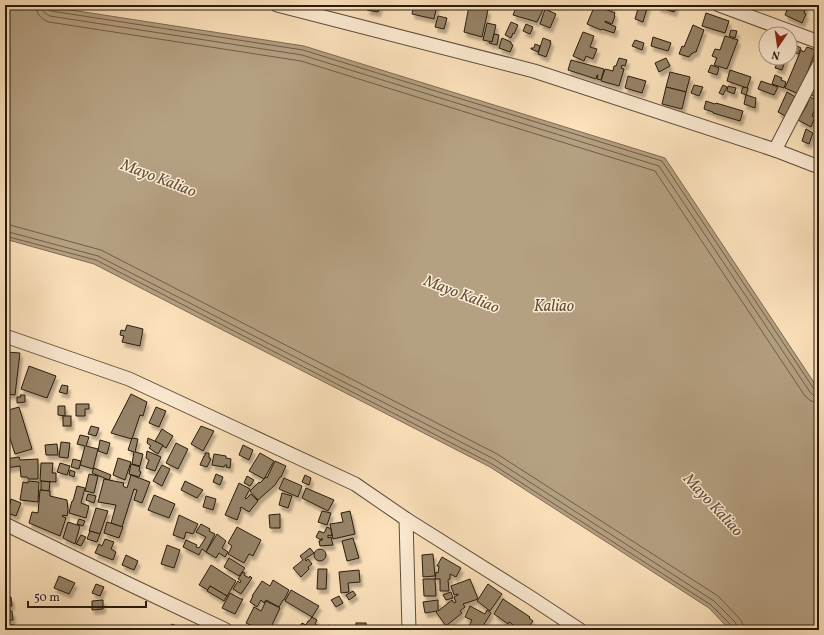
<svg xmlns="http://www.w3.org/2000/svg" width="824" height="635" font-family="Vollkorn,serif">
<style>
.water{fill:#b5a082;stroke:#7c6b53}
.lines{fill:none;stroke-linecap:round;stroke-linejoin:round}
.shore{stroke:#6e5e48;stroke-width:1}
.building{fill:#978469;stroke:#271b0d;filter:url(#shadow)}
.minor-casing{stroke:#5d4d39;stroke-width:15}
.minor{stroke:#feedd5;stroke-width:13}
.labels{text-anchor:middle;stroke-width:3;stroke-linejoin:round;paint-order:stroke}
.water-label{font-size:16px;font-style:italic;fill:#60503c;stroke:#feedd5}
</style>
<defs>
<filter id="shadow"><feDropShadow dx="2.5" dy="4.5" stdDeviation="1" flood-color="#0004"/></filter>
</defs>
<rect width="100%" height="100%" fill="#fee4be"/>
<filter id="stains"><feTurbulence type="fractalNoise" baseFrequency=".005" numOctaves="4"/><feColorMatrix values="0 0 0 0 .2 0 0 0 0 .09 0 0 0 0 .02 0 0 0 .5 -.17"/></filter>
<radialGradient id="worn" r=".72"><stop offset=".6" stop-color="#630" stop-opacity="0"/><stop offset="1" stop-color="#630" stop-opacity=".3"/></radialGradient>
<path class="water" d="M 5,5 L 39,5 L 304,46 L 665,158 L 819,390 L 819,630 L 730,630 L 709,608 L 490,467 L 94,264 L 5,239 Z"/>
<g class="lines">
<g class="shore">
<path d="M 36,5 C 36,14 41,19 49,22 L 301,61 L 655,171 L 805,396 L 811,401 L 819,403"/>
<path d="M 42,5 C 42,11 45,14 50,16 L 302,55 L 659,166 L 810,392 L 814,396 L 819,397"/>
<path d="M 47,5 L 48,9 L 51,11 L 303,50 L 662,161 L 814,389 L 816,391 L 819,392"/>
<path d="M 5,225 L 10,225 L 101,250 L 497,454 L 718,596 L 741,620 L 743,625 L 744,630"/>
<path d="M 5,231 L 98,256 L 494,459 L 714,601 L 735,622 L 737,626 L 738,630"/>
<path d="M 5,236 L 96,260 L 492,464 L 711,605 L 732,626 L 733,630"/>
</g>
</g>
<g class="building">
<path d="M 369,5 L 380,5 L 378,12 L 367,10 Z"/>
<path d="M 414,5 L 437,5 L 434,19 L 412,14 Z"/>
<path d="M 517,5 L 529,5 L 543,10 L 537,22 L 513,15 Z"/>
<path d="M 595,5 L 615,13 L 614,15 L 615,16 L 612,24 L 605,21 L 605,22 L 616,27 L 614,33 L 602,29 L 601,30 L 587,24 Z"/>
<path d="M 604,5 L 613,6 L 612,10 L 606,8 L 604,8 Z"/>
<path d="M 639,5 L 648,5 L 643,22 L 635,19 Z"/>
<path d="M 658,5 L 676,5 L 674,12 L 658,7 Z"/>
<path d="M 789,5 L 794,6 L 794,5 L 803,5 L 806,6 L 804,13 L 806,14 L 802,23 L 785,15 Z"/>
<path d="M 469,6 L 488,10 L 482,37 L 464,32 Z"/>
<path d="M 545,9 L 556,14 L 550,28 L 540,24 Z"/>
<path d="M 706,13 L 729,21 L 725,33 L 702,26 Z"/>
<path d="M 438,16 L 447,18 L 444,29 L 435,27 Z"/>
<path d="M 511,22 L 518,25 L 514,34 L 513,33 L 511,38 L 505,35 Z"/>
<path d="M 487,23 L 496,25 L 492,42 L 483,40 Z"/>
<path d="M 526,24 L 533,27 L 530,34 L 523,31 Z"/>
<path d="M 693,25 L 704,30 L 696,52 L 694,52 L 692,54 L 691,54 L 689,57 L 679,54 L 682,46 L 684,47 Z"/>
<path d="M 731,30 L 737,31 L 735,38 L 729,36 Z"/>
<path d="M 583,32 L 594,36 L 590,47 L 597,49 L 593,59 L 586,56 L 584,61 L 573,56 Z"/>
<path d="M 494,34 L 499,35 L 497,45 L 489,43 L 490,41 L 492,42 Z"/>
<path d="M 725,36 L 738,40 L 727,69 L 714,65 L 717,58 L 712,56 L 715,49 L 720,50 Z"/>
<path d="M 653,37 L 671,43 L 668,51 L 651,46 Z"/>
<path d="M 502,38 L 511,42 L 511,44 L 513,45 L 510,52 L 499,48 Z"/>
<path d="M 543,38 L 551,41 L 550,43 L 551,43 L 546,57 L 538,54 Z"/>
<path d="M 635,40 L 644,43 L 642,50 L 632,46 Z"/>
<path d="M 535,44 L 540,46 L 538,52 L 531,49 L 531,48 L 534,48 Z"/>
<path d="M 797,46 L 801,48 L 798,54 L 794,52 Z"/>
<path d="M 807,47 L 816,50 L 799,94 L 785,88 L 801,50 L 804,52 Z"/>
<path d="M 619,58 L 627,60 L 625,66 L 622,65 L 621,68 L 624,69 L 619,86 L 601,81 L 605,69 L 613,71 L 614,66 L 616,66 Z"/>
<path d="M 666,58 L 670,66 L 659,72 L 655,63 Z"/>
<path d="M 779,58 L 786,58 L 782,70 L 775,68 Z"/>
<path d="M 571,60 L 604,69 L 601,80 L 597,79 L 598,75 L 597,75 L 596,79 L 568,70 Z"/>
<path d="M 711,65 L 719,68 L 717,75 L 708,72 Z"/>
<path d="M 730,70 L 751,77 L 747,88 L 727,81 Z"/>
<path d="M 670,72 L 690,77 L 686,92 L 666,87 Z"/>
<path d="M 775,75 L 782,78 L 781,80 L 786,82 L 784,88 L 772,84 Z"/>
<path d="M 628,76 L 646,81 L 642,93 L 625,88 Z"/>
<path d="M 761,81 L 778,87 L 774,95 L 758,89 Z"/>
<path d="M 694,85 L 703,87 L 699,96 L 691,93 Z"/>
<path d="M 723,85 L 727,87 L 723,95 L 719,93 Z"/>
<path d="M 728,86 L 736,88 L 734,94 L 727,91 Z"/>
<path d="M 666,87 L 686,92 L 682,109 L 662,104 Z"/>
<path d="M 743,87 L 748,88 L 746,95 L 741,93 Z"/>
<path d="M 815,87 L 819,90 L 819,99 L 811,95 Z"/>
<path d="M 787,92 L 797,98 L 787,117 L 778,112 Z"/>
<path d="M 746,95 L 756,98 L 755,108 L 744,104 Z"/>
<path d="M 810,97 L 819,101 L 819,113 L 814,111 L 812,116 L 815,117 L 811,127 L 798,120 L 806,107 Z"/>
<path d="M 706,101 L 715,104 L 716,103 L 743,111 L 740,121 L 713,113 L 713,112 L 704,109 Z"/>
<path d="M 806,129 L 813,133 L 809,144 L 802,141 Z"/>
<path d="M 127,325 L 143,329 L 140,346 L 122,342 L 124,336 L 120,335 L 121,330 L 125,331 Z"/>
<path d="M 6,352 L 20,353 L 15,395 L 5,394 L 5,361 Z"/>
<path d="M 29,366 L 56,376 L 47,398 L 21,389 Z"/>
<path d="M 62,385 L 68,386 L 67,394 L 59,392 Z"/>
<path d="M 131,394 L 147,402 L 143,416 L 140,415 L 132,439 L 111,433 Z"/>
<path d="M 20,395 L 25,395 L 25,402 L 17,403 L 17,397 L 21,397 Z"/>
<path d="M 76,404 L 89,404 L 89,409 L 85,409 L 85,416 L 76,416 Z"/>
<path d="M 58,406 L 65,406 L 65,416 L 58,415 Z"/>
<path d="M 19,407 L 32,449 L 15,454 L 5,423 L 5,411 Z"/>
<path d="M 156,407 L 166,411 L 159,427 L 149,423 Z"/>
<rect x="63" y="416" width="8" height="10"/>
<path d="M 91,426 L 99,428 L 96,436 L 88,434 Z"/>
<path d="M 201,426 L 214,431 L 203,451 L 191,444 Z"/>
<path d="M 162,429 L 173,436 L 166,448 L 155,441 Z"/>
<path d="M 80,435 L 89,437 L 86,446 L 98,449 L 93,469 L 80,465 L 85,446 L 77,444 Z"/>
<path d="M 132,438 L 138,439 L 135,452 L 143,454 L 140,466 L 132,464 L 134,452 L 128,450 Z"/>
<path d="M 148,438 L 163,445 L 158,454 L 149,448 L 151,446 L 147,443 Z"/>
<path d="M 100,440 L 110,443 L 107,454 L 98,451 Z"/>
<path d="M 61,442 L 70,443 L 68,458 L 59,457 Z"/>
<path d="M 176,443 L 188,449 L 178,469 L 166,463 Z"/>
<path d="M 57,444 L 58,455 L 46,455 L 45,445 Z"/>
<path d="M 243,445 L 253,450 L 249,460 L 239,455 Z"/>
<path d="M 147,451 L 161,457 L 155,471 L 146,468 L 149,460 L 146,458 Z"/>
<path d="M 205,453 L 209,453 L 209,458 L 211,459 L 207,467 L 200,465 L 204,456 L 205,456 Z"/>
<path d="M 260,453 L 274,461 L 264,479 L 249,471 Z"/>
<path d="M 214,454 L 226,456 L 226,458 L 231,459 L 230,468 L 226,467 L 227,465 L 225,465 L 224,467 L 212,465 Z"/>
<path d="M 19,457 L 20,460 L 38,459 L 38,479 L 28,479 L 27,477 L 21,477 L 20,466 L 6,468 L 5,459 Z"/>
<path d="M 118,458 L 131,462 L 125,480 L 113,475 Z"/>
<path d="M 73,459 L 81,461 L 79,469 L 71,467 Z"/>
<path d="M 275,461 L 286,466 L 281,477 L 280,477 L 275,485 L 258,500 L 250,491 L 259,482 L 260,483 L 266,477 L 267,478 Z"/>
<path d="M 41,463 L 53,463 L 52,473 L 56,473 L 56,482 L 40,481 Z"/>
<path d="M 60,463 L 70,466 L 67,475 L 57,472 Z"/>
<path d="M 131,464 L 140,467 L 139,471 L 141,472 L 139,477 L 129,474 Z"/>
<path d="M 162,465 L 170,469 L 162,486 L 153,481 Z"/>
<path d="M 94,468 L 111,475 L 109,480 L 92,473 Z"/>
<path d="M 70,470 L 75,472 L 74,477 L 69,475 Z"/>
<path d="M 89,474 L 98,476 L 94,493 L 85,491 Z"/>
<path d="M 216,474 L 223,477 L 220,485 L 213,482 Z"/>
<path d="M 131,475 L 150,482 L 142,503 L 134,500 L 137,490 L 134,489 L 122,527 L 111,523 L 116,505 L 98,502 L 104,479 L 124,483 L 123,486 L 127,488 Z"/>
<path d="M 305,475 L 311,478 L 309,485 L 302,482 Z"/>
<path d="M 247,476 L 254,480 L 250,486 L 244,483 Z"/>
<path d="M 284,478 L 302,486 L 298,497 L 279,489 Z"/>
<path d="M 28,481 L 39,482 L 38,502 L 20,500 L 23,482 L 28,483 Z"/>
<path d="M 41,481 L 50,482 L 49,491 L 41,490 Z"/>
<path d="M 185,481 L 203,490 L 197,498 L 181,490 Z"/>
<path d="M 239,483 L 250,489 L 245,498 L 246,499 L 251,494 L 258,501 L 249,512 L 241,507 L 240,509 L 241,509 L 237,520 L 225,515 Z"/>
<path d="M 77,486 L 85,488 L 81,503 L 89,506 L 86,518 L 69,513 L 72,501 L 73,501 Z"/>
<path d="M 306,488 L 334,500 L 328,511 L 302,498 Z"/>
<path d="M 40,490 L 50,491 L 50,496 L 67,500 L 68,510 L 67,516 L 63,515 L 62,516 L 66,518 L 60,536 L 29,523 L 32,512 L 38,513 Z"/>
<path d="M 282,493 L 292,496 L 288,508 L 279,505 Z"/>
<path d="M 88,494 L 96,496 L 94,503 L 86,500 Z"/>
<path d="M 154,495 L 175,504 L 169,518 L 148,510 Z"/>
<path d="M 206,496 L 216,499 L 213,510 L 203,507 Z"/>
<path d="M 11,499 L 21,503 L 16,516 L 5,512 L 5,502 L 10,504 Z"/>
<path d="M 96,508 L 108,511 L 100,534 L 89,531 Z"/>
<path d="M 322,511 L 331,513 L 327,525 L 318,522 Z"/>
<path d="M 350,511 L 355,534 L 333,539 L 330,524 L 343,522 L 341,513 Z"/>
<path d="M 280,514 L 280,528 L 270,528 L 269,515 Z"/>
<path d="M 179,515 L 198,524 L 193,534 L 186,532 L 184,539 L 173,535 Z"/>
<path d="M 79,519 L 85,521 L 83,526 L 77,524 Z"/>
<path d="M 68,522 L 80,526 L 75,544 L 63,538 Z"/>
<path d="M 107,522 L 123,527 L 119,538 L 104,533 Z"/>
<path d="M 201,524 L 210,529 L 209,531 L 215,534 L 206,552 L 202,549 L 199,555 L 183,547 L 186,540 L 197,545 L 196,547 L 199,548 L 206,537 L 196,532 Z"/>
<path d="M 237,527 L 261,540 L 253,556 L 249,554 L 244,563 L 228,554 L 232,546 L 228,543 Z"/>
<path d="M 327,527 L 331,529 L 332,536 L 328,535 L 328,538 L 331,537 L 333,545 L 320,546 L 319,541 L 322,540 L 322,538 L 321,540 L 316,537 L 319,531 L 324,533 Z"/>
<path d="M 90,531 L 100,534 L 97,542 L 87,539 Z"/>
<path d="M 217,534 L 226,541 L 222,548 L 228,552 L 225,557 L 219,553 L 216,558 L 206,552 Z"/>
<path d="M 81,535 L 86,537 L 81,546 L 76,544 Z"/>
<path d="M 353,538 L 359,558 L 347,561 L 342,541 Z"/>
<path d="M 105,539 L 114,542 L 111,549 L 116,552 L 113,560 L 95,553 L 99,544 L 102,546 Z"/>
<path d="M 167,545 L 180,550 L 174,568 L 161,564 Z"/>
<path d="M 310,548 L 314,553 L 305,559 L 306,561 L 308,559 L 312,564 L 308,567 L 309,569 L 301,577 L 293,568 L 303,560 L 300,556 Z"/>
<circle cx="320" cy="555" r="6"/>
<path d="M 433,554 L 435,576 L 423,577 L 422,555 Z"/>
<path d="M 126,555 L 138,561 L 134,570 L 122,565 Z"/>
<path d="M 442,557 L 461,568 L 456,577 L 450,574 L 450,579 L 448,580 L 449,591 L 440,591 L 440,579 L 435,579 L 436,572 L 438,573 L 439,566 L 437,566 Z"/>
<path d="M 229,558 L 245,568 L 239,576 L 224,567 Z"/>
<path d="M 211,565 L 236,581 L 227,596 L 210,586 L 208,590 L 199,585 Z"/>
<path d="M 318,569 L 327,569 L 326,589 L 317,589 Z"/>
<path d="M 359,570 L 360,582 L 348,583 L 349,592 L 341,593 L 339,572 Z"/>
<path d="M 243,572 L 245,573 L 244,575 L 249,578 L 250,576 L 252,578 L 241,594 L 233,589 L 238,581 L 240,583 L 241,581 L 238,579 Z"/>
<path d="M 59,576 L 75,583 L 69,594 L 54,588 Z"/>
<path d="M 423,579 L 435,579 L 436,596 L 424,596 Z"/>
<path d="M 470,579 L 478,599 L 463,604 L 465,607 L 460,611 L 462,613 L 446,626 L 436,612 L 437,611 L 425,613 L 423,602 L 438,600 L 438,611 L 452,600 L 454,603 L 456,602 L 454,597 L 458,595 L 458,594 L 454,595 L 451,586 Z"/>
<path d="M 273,580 L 289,590 L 284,600 L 283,600 L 279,607 L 266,600 L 264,603 L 261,600 L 257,607 L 250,602 L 253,596 L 252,596 L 262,581 L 270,586 Z"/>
<path d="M 96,584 L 104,587 L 100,596 L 92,593 Z"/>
<path d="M 488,584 L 502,594 L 490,611 L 477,601 Z"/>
<path d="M 210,586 L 227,596 L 224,601 L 207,591 Z"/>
<path d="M 291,590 L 319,606 L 312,617 L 285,601 Z"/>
<path d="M 353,591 L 356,595 L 349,600 L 346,595 Z"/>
<path d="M 451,592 L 453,598 L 446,600 L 443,595 Z"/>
<path d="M 230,593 L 241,599 L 243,599 L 235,614 L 222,608 Z"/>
<path d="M 339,596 L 343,603 L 336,607 L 331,600 Z"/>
<path d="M 11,597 L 12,606 L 5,606 L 5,598 Z"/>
<path d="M 503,599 L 530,617 L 529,618 L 533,621 L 527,629 L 524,627 L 523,628 L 521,627 L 519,630 L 518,630 L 517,629 L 518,628 L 509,622 L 508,624 L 494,614 Z"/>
<path d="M 103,600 L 103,609 L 92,610 L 92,601 Z"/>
<path d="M 266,601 L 280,608 L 272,625 L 280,630 L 260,630 L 246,623 L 254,607 L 261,611 Z"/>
<path d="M 470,606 L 485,614 L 487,610 L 491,613 L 483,626 L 482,626 L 480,630 L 467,630 L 472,620 L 465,617 Z"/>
<path d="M 5,611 L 12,611 L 13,620 L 5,620 Z"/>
<path d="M 312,617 L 317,620 L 315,624 L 319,627 L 318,630 L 295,630 L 296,627 L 299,628 L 302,623 L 306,625 L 308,621 L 309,621 Z"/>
<rect x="356" y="623" width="10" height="7"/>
<path d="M 172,624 L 184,630 L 170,630 Z"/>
<rect x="5" y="625" width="9" height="5"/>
<path d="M 328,625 L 335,628 L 334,630 L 325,630 L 327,626 Z"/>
</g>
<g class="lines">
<defs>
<g id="minor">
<path d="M 277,5 L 534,71 L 775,150 L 819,167"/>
<path d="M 719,5 L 819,42"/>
<path d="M 775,150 L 819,65"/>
<path d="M 5,336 L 129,379 L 355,484 L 406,519 L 530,597 L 580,630"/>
<path d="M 406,519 L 409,630"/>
<path d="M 5,524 L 133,586 L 226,630"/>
</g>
</defs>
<use href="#minor" class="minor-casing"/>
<use href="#minor" class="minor"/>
</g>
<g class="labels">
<g class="water-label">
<text transform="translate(159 177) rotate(21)" y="6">Mayo Kaliao</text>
<text transform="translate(462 293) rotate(21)" y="6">Mayo Kaliao</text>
<text x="554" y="311">Kaliao</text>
<text transform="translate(714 504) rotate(47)" y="6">Mayo Kaliao</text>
</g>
</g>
<rect width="824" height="635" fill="none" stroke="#fee4be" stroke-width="20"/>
<rect x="6" y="6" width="812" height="623" fill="none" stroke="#271b0d" stroke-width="2"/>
<rect x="10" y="10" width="804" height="615" fill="none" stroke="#271b0d"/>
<g transform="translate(778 46) rotate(193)"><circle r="19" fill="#feedd5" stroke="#a89985"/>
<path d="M0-3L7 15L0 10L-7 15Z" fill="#8f2418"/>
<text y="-6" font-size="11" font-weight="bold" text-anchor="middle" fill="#271b0d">N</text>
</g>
<path d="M28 601v6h118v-6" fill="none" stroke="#271b0d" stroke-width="2"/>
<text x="34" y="601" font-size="12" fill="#271b0d" stroke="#feedd5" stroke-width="3" paint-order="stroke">50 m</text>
<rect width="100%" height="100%" filter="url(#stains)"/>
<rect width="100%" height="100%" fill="url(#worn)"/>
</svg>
